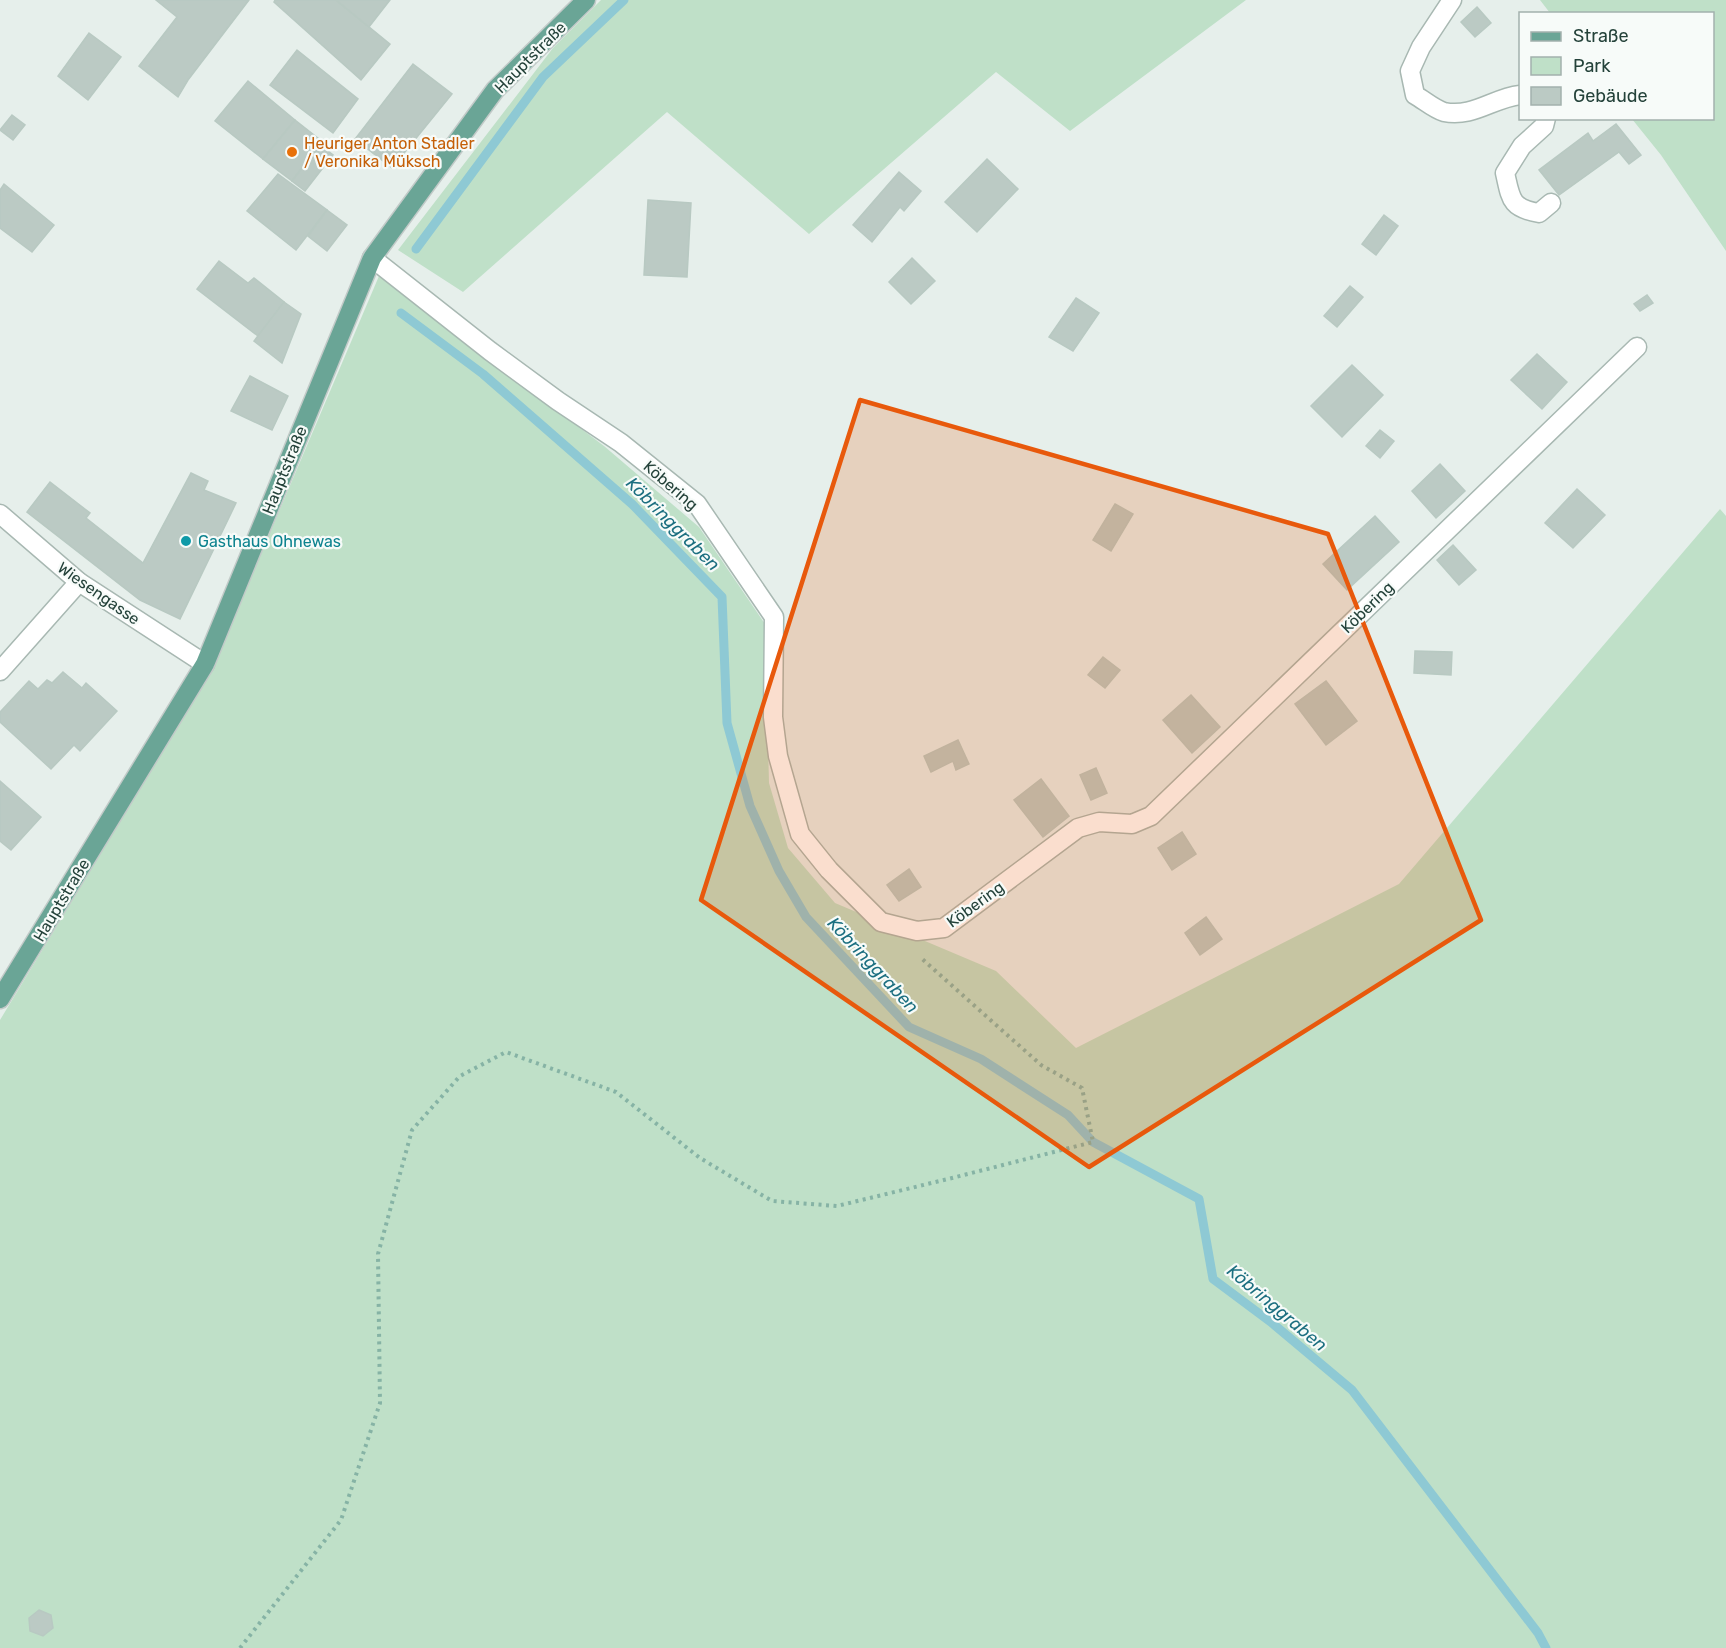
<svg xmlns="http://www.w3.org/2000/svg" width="1726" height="1648" font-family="Rubik,sans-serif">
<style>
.green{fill:#bfe0c8}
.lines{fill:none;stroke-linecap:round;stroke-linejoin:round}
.stream{stroke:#8ec9d4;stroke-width:9}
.building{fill:#bbcac4;stroke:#b8c9c2;stroke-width:1.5}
.minor-casing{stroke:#a8b8b2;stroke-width:21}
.major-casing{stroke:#c2cac8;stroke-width:21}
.path{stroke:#86b3a5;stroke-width:4;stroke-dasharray:3 4.5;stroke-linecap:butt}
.minor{stroke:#fff;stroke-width:18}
.major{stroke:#6aa596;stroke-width:18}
.marked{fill:#e8590c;fill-opacity:0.2;stroke:#e8590c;stroke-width:4.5;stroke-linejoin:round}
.food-dot{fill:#e8710a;stroke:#f7fbf9;stroke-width:2}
.culture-dot{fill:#0f9aa8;stroke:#f7fbf9;stroke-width:2}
.labels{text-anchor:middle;stroke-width:4.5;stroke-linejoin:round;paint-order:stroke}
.street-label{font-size:16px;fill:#24423a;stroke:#f7fbf9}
.food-label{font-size:16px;fill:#c56008;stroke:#f7fbf9;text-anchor:start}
.culture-label{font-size:16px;fill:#0d838f;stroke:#f7fbf9;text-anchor:start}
.water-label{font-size:18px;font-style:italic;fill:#1c6f80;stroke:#f7fbf9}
</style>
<rect width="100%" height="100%" fill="#e6efeb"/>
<g class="green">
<path d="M 601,0 L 1246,0 L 1070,131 L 996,72 L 809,234 L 667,112 L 463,292 L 398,250 L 553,48 Z"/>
<path d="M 1540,0 L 1726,0 L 1726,251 L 1661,155 L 1632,119 L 1712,118 L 1712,14 L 1550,13 Z"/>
<path d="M 379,276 L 604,446 L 699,527 L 765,624 L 769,783 L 788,848 L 835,903 L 996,971 L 1076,1048 L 1399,884 L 1720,509 L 1726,516 L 1726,1648 L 0,1648 L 0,1020 L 212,669 Z"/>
</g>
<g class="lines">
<g class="stream">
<path d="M 416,249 L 543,77 L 624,0"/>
<path d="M 401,313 L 483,374 L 632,504 L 722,597 L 727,723 L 750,806 L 779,871 L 806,917 L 909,1027 L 981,1059 L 1068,1115 L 1093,1142 L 1199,1199 L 1213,1279 L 1272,1323 L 1352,1390 L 1538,1633 L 1546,1648"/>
</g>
</g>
<g class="building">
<path d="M 156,0 L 249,0 L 188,80 L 178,97 L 139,66 L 177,17 Z"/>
<path d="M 275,0 L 336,0 L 390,44 L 361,80 L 274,2 Z"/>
<path d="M 336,0 L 390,0 L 369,27 Z"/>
<path d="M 1477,7 L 1491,23 L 1475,37 L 1461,22 Z"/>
<path d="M 89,33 L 121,57 L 88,100 L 58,76 Z"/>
<path d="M 297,50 L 358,99 L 333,133 L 270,85 Z"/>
<path d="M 413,64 L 452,94 L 392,168 L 355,139 Z"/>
<path d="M 248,81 L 295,120 L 263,159 L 215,121 Z"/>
<path d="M 12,115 L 25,125 L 13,140 L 0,130 Z"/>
<path d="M 295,120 L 323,142 L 292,181 L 263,159 Z"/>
<path d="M 1616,124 L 1641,155 L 1629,164 L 1619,152 L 1559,195 L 1539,170 L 1588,133 L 1593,141 Z"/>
<path d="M 320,145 L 333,155 L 305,191 L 292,181 Z"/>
<path d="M 987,159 L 1018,189 L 977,232 L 945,202 Z"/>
<path d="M 899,172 L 921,191 L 904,211 L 900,207 L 872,242 L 853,225 Z"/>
<path d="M 278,174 L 327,210 L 296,250 L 247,211 Z"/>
<path d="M 4,184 L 54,225 L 32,252 L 0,228 L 0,190 Z"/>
<path d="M 648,200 L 691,203 L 687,277 L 644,275 Z"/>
<path d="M 327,210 L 347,225 L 327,251 L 308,236 Z"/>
<path d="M 1384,215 L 1398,226 L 1376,255 L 1362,244 Z"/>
<path d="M 912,258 L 935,281 L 911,304 L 889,282 Z"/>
<path d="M 219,261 L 248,283 L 254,278 L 284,302 L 258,336 L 197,289 Z"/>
<path d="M 1350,286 L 1363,297 L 1337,327 L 1324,316 Z"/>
<path d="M 1647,295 L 1653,303 L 1640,311 L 1634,304 Z"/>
<path d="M 1076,298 L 1099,313 L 1073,351 L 1049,337 Z"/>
<path d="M 284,302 L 301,314 L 282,363 L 254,341 Z"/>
<path d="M 1537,354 L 1567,382 L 1542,409 L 1511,380 Z"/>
<path d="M 1352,365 L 1383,395 L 1342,437 L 1311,406 Z"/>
<path d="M 250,376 L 288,396 L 272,430 L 231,411 Z"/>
<path d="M 1380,430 L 1394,441 L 1380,458 L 1366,446 Z"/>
<path d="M 1440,464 L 1465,491 L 1436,518 L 1412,491 Z"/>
<path d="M 191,473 L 208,481 L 204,490 L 236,503 L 180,619 L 140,600 L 27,512 L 50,482 L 90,513 L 86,518 L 143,563 Z"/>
<path d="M 1577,489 L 1605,515 L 1573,548 L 1545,523 Z"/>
<path d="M 1115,504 L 1133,514 L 1111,551 L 1093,540 Z"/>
<path d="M 1375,516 L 1399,542 L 1347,590 L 1323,564 Z"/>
<path d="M 1453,545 L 1476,570 L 1459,585 L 1437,560 Z"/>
<path d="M 1415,651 L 1452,652 L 1451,675 L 1414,673 Z"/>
<path d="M 1103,657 L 1120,670 L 1105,688 L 1088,675 Z"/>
<path d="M 63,672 L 82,688 L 86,683 L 117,711 L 80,751 L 74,745 L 51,769 L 0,722 L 0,712 L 29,681 L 38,689 L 47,680 L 52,683 Z"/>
<path d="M 1326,681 L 1357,721 L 1326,745 L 1295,704 Z"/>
<path d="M 1191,695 L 1220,727 L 1192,753 L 1163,720 Z"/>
<path d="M 958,740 L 969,764 L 956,770 L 953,761 L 931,772 L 924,756 Z"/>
<path d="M 1096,768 L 1107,793 L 1091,800 L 1080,775 Z"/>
<path d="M 1041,779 L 1069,816 L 1043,837 L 1014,800 Z"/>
<path d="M 0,781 L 41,817 L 11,850 L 0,841 Z"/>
<path d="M 1182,832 L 1196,854 L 1172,870 L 1158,848 Z"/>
<path d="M 909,869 L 921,887 L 899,901 L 887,885 Z"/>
<path d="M 1206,917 L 1222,939 L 1200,955 L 1185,933 Z"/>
<path d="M 39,1610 L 51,1615 L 53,1628 L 43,1636 L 30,1631 L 29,1618 Z"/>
</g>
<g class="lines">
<defs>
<g id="minor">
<path d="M 1452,0 L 1421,47 L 1410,71 L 1415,95 C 1424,100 1434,109 1444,112 C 1473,118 1493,98 1520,95"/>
<path d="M 1546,118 L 1544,126 L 1522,146 L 1505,173 C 1511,199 1510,208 1539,213 L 1551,203"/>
<path d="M 372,258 L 490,351 L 558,401 L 621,443 L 697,504 L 774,617 L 773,717 L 778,756 L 800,834 L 829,870 L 881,922 L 917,931 L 944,928 L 1078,828 L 1099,822 L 1132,824 L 1151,816 L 1637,347"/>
<path d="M 0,514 L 79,582 L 205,664"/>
<path d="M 0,671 L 79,582"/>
</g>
<path id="major" d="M 0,999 L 205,664 L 372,258 L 495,90 L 586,0"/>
</defs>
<use href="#minor" class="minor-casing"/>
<use href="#major" class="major-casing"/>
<path class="path" d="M 240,1648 L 341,1520 L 380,1403 L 378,1254 L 412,1130 L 460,1076 L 506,1052 L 616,1092 L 700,1158 L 772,1201 L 837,1206 L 952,1178 L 1093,1142 L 1082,1088 L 1041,1065 L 920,957"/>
<use href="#minor" class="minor"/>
<use href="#major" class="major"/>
</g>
<path class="marked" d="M 860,400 L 1328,534 L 1481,920 L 1089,1167 L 701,900 Z"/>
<circle class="food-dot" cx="292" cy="152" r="6"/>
<circle class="culture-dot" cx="186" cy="541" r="6"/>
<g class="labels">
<g class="street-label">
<text transform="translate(530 57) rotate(-45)" y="6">Hauptstraße</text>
<text transform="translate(284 470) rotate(-68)" y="6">Hauptstraße</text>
<text transform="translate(671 485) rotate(41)" y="6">Köbering</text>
<text transform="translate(99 593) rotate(35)" y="6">Wiesengasse</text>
<text transform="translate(1367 607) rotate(-44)" y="6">Köbering</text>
<text transform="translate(61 900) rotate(-59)" y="6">Hauptstraße</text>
<text transform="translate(975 904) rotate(-36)" y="6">Köbering</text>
</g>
<g class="food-label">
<text x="304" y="149">Heuriger Anton Stadler<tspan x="304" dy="18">/ Veronika Müksch</tspan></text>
</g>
<g class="culture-label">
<text x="198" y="547">Gasthaus Ohnewas</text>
</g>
<g class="water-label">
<text transform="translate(673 524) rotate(45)" y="6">Köbringgraben</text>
<text transform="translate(873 965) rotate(47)" y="6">Köbringgraben</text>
<text transform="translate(1277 1308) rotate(40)" y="6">Köbringgraben</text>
</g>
</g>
<rect x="1519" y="12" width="195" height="108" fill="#f7fbf9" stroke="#a3b1ad" stroke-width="1.5"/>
<rect x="1531" y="32" width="30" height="9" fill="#6aa596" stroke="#a3b1ad" stroke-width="1.5"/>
<text x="1573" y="42" font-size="18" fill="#24423a">Straße</text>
<rect x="1531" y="57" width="30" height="18" fill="#bfe0c8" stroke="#a3b1ad" stroke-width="1.5"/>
<text x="1573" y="72" font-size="18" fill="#24423a">Park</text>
<rect x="1531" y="87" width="30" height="18" fill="#bbcac4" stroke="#a3b1ad" stroke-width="1.5"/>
<text x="1573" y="102" font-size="18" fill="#24423a">Gebäude</text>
</svg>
